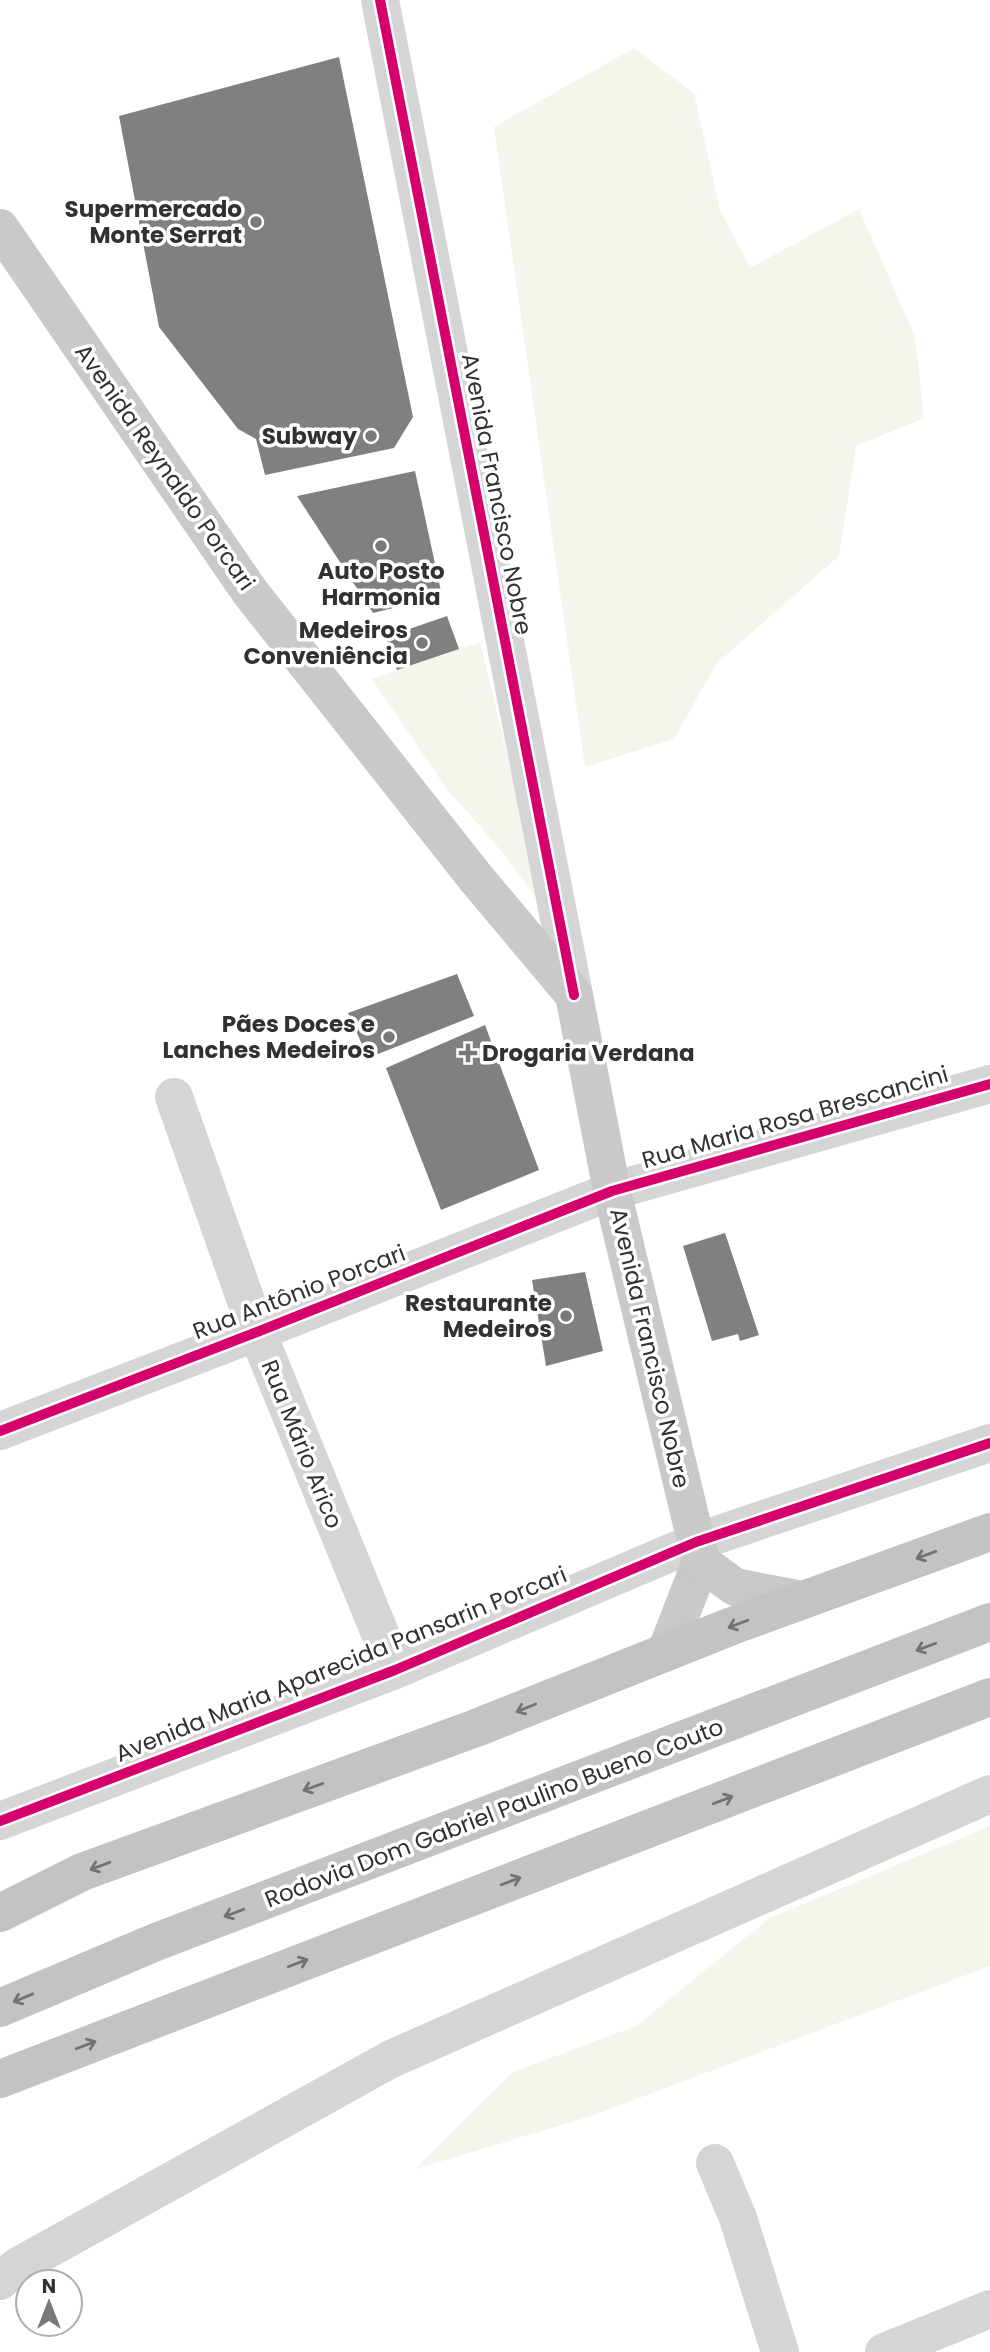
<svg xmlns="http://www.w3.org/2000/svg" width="990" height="2352" font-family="Poppins,sans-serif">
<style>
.green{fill:#f2f6ed}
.building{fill:#808080}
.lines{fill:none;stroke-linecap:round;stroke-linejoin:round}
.minor{stroke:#d5d5d5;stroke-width:38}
.major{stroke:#c9c9c9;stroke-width:38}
.highway{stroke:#c3c3c3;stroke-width:38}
.cycleway-casing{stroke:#fff;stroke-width:15}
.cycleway{stroke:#d6006c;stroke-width:10}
.oneway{stroke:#737373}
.poi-dot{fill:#797979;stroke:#fff;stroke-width:2.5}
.labels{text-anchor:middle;stroke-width:7;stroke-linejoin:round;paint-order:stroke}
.poi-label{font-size:23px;font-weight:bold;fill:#313131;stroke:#fff;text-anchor:end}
.street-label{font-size:23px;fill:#313131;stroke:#fff}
</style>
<rect width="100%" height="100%" fill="#fff"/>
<g class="green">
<path d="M 634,48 L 694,93 L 720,210 L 750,268 L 859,209 L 915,337 L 924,418 L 856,446 L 839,556 L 716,664 L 674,739 L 585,767 L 494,127 Z"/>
<path d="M 480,642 L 544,907 L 493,841 L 446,788 L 372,679 Z"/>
<path d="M 990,1826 L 990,1966 L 591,2116 L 415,2169 L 513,2072 L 636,2026 L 770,1918 Z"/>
</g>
<g class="building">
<path d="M 339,57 L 413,417 L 394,448 L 265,475 L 256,439 L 238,429 L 159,327 L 119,116 Z"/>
<path d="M 415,471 L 442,596 L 373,613 L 297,496 Z"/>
<path d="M 447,616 L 459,649 L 397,670 L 386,637 Z"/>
<path d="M 457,974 L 474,1016 L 368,1058 L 348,1013 Z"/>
<path d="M 485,1025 L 539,1170 L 441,1210 L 386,1068 Z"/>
<path d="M 725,1233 L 759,1335 L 740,1341 L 738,1334 L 712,1341 L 683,1246 Z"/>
<path d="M 585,1272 L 603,1351 L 546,1366 L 532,1280 Z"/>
</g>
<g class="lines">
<g class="minor">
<path d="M 380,0 L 574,995"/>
<path d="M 174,1097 L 257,1332 L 395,1670"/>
<path d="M 0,1431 L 257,1332 L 612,1191 L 990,1084"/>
<path d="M 0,1821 L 395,1670 L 696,1542 L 990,1443"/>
<path d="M 715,2163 L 738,2218 L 780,2352"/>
<path d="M 0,2281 L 18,2266 L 391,2059 L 990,1794"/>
<path d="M 884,2352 L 990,2309"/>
</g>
<g class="major">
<path d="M 0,228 L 250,592 L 475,877 L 574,995 L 612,1191 L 701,1562 L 666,1652"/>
<path d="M 701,1562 L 735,1587 L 802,1600"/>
</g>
<g class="highway">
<path d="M 0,1913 L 82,1872 L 476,1728 L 732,1626 L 990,1532"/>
<path d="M 0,2008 L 156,1942 L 990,1622"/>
<path d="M 0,2079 L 990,1697"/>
</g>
<defs>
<g id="cycleway">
<path d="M 380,0 L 574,995"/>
<path d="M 0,1431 L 257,1332 L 612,1191 L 990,1084"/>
<path d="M 0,1821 L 395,1670 L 696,1542 L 990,1443"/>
</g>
</defs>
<use href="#cycleway" class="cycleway-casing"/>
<use href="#cycleway" class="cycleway"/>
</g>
<defs><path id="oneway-shaft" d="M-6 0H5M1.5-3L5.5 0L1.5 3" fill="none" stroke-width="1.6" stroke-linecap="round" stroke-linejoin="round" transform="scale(1.75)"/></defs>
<g class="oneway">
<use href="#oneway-shaft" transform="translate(926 1555) rotate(160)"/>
<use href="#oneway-shaft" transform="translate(738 1624) rotate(159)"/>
<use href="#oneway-shaft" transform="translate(926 1647) rotate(159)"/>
<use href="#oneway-shaft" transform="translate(526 1708) rotate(158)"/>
<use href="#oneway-shaft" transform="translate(313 1787) rotate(160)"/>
<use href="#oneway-shaft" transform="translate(723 1800) rotate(-21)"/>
<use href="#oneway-shaft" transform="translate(100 1866) rotate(160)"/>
<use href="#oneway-shaft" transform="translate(511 1881) rotate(-21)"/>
<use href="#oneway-shaft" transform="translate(234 1913) rotate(159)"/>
<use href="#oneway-shaft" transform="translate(298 1963) rotate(-21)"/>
<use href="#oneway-shaft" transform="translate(23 1998) rotate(157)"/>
<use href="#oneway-shaft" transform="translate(86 2045) rotate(-21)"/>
</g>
<g class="poi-dot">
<circle cx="256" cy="222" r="7"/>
<circle cx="371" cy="436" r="7"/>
<circle cx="381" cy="546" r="7"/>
<circle cx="422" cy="643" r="7"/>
<circle cx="389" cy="1037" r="7"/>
<path d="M464.5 1042.5h7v7h7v7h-7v7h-7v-7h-7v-7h7z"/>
<circle cx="566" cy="1316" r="7"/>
</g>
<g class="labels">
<g class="poi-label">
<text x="242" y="217">Supermercado<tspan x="242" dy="26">Monte Serrat</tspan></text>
<text x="357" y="444">Subway</text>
<text x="381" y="579" text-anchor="middle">Auto Posto<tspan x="381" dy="26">Harmonia</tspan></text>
<text x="408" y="638">Medeiros<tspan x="408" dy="26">Conveniência</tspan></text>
<text x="375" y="1032">Pães Doces e<tspan x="375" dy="26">Lanches Medeiros</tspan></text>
<text x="482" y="1061" text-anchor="start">Drogaria Verdana</text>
<text x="552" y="1311">Restaurante<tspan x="552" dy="26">Medeiros</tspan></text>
</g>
<g class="street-label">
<text transform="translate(165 467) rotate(55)" y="8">Avenida Reynaldo Porcari</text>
<text transform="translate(497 494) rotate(79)" y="8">Avenida Francisco Nobre</text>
<text transform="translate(795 1117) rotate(-16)" y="8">Rua Maria Rosa Brescancini</text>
<text transform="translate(299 1292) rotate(-21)" y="8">Rua Antônio Porcari</text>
<text transform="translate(650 1348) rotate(77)" y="8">Avenida Francisco Nobre</text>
<text transform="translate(302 1444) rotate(68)" y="8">Rua Mário Arico</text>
<text transform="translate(341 1664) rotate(-22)" y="8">Avenida Maria Aparecida Pansarin Porcari</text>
<text transform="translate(494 1813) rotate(-21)" y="8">Rodovia Dom Gabriel Paulino Bueno Couto</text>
</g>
</g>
<g transform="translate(49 2303)"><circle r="33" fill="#ffffff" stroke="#adadad" stroke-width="2"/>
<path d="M0-5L12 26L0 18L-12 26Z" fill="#797979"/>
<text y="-10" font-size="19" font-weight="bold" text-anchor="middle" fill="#313131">N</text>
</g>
</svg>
